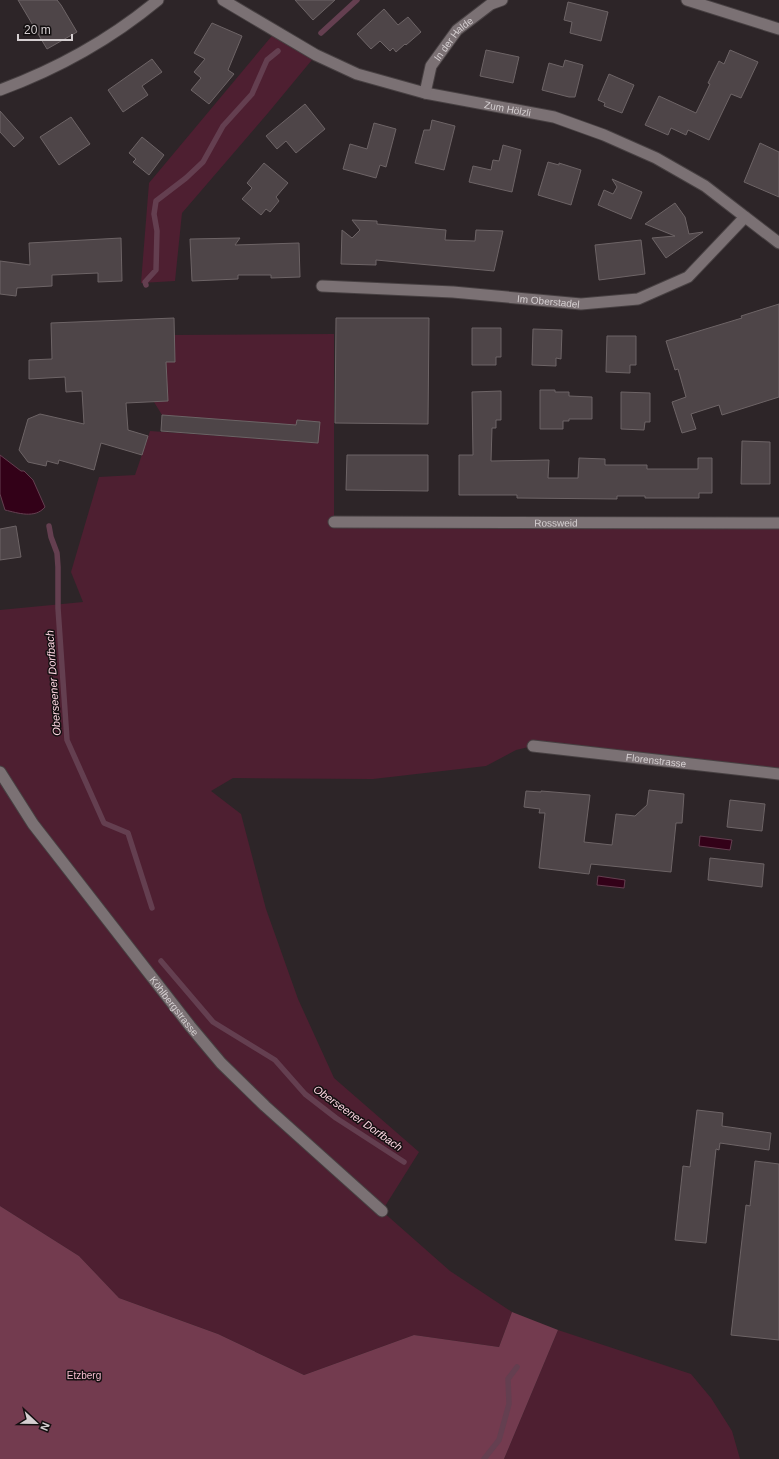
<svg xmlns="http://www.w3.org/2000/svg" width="779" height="1459" font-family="Helvetica,sans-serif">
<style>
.green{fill:#4e1f31}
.forest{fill:#733b4f}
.water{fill:#330118;stroke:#643f50}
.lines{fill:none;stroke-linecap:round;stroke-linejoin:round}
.stream{stroke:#643f50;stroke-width:5.5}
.building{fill:#4e4548;stroke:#6d6466}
.minor-casing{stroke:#474042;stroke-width:13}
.minor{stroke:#7b7174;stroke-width:11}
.labels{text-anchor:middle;stroke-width:3;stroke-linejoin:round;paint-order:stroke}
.street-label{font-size:10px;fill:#d5cfd1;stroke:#130f10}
.park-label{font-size:10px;fill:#f4bcce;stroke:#130f10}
.water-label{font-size:11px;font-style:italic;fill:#fed7e3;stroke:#130f10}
</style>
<rect width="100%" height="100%" fill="#2d2528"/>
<g class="green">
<path d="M 276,31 L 316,55 L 268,113 L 182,213 L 175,281 L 141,283 L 149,183 Z"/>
<path d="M 334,334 L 334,522 L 779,523 L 779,774 L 533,746 L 516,750 L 486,766 L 373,779 L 233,778 L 211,791 L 241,814 L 266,909 L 298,999 L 334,1078 L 419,1152 L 382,1211 L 450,1271 L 512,1312 L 499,1347 L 414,1335 L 304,1375 L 218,1334 L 119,1298 L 79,1256 L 0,1206 L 0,610 L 83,602 L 71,572 L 99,477 L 135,475 L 150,431 L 318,443 L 319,422 L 297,420 L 296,425 L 162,415 L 154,402 L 154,397 L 167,397 L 166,362 L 175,362 L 174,335 Z"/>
<path d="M 558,1330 L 691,1374 L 711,1398 L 732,1431 L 740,1459 L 504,1459 Z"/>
</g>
<path class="forest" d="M 0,1206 L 79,1256 L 119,1298 L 218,1334 L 304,1375 L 414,1335 L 499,1347 L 512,1312 L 558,1330 L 504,1459 L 0,1459 Z"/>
<g class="water">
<path d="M 0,455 L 21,471 L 24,471 L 33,480 L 45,507 C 35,519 18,513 5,510 L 0,494 Z"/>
<path d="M 700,836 L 732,840 L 730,850 L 699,846 Z"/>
<path d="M 598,876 L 625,880 L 624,888 L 597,885 Z"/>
</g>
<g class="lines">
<g class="stream">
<path d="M 321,33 L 357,0"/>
<path d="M 146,285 L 145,282 L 156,270 L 157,231 L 154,214 L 156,201 L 186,178 L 203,162 L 223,126 L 252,94 L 267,60 L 278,51"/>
<path d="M 49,526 L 51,537 L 57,553 L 58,567 L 58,608 L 67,740 L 104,823 L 128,833 L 152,908"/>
<path d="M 161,961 L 213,1022 L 275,1060 L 305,1094 L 336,1118 L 404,1162"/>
<path d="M 484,1459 L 499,1440 L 509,1404 L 508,1379 L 517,1367"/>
</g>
</g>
<g class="building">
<path d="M 18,0 L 57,0 L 61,5 L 77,32 L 47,49 Z"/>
<path d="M 295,0 L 335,0 L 313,20 Z"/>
<path d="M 568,2 L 608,12 L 601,41 L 570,33 L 572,22 L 564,20 Z"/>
<path d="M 384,9 L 398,25 L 408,17 L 421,32 L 406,45 L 405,44 L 396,52 L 393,48 L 390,51 L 380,41 L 371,49 L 357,34 Z"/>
<path d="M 212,23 L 242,36 L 228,70 L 234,74 L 209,104 L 191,90 L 201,78 L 194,72 L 205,59 L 194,53 Z"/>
<path d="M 486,50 L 519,57 L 513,83 L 480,76 Z"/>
<path d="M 730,50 L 758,62 L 741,98 L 731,94 L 709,140 L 688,130 L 686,135 L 671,128 L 668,135 L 645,125 L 659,96 L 696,113 L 710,84 L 708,83 L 719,61 L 724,64 Z"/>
<path d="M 152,59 L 162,72 L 142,86 L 148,95 L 123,112 L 108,90 Z"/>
<path d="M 565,60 L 583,65 L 575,97 L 569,97 L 542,90 L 549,63 L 563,67 Z"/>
<path d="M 609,74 L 634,85 L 622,113 L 604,106 L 605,103 L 598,100 Z"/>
<path d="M 305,104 L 325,129 L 296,153 L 286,141 L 277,149 L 266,136 Z"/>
<path d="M 0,111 L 24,138 L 14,147 L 0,132 Z"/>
<path d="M 71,117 L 90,144 L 59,165 L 40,137 Z"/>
<path d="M 432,120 L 455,126 L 444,170 L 415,163 L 424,130 L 430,130 Z"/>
<path d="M 374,123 L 396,129 L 386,167 L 380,165 L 376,178 L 343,169 L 350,144 L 367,149 Z"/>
<path d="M 142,137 L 164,155 L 149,175 L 133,162 L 136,159 L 129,153 Z"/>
<path d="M 760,143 L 779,152 L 779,197 L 744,182 Z"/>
<path d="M 503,145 L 521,150 L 512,192 L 469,182 L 473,166 L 491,170 L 493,160 L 499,161 Z"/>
<path d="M 548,162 L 559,165 L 559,163 L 581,170 L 571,205 L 538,195 Z"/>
<path d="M 264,163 L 288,183 L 276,197 L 279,201 L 270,212 L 266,209 L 261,215 L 242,199 L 252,188 L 247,183 Z"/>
<path d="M 612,179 L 642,192 L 631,219 L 598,205 L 604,190 L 613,194 L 617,187 Z"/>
<path d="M 675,203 L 685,217 L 689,234 L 703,232 L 666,258 L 652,238 L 675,236 L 645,224 Z"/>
<path d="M 352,220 L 377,221 L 377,224 L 446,230 L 445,240 L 475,241 L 476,230 L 503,231 L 494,271 L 376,260 L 376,265 L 341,264 L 342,230 L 352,238 L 360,230 Z"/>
<path d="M 121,238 L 122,281 L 98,282 L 98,273 L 52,275 L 52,286 L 17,288 L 16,296 L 0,294 L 0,261 L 30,265 L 29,243 Z"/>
<path d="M 240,238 L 235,245 L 299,243 L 300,277 L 271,278 L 271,275 L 238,275 L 238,279 L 192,281 L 190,239 Z"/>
<path d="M 641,240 L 645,274 L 599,280 L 595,245 Z"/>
<path d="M 779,304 L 779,397 L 722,415 L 719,405 L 691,414 L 696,429 L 682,433 L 672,402 L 686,397 L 678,369 L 675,370 L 666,341 L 742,318 L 741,316 Z"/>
<path d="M 174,318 L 175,362 L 166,362 L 168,401 L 126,403 L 128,430 L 148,436 L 142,455 L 101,443 L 94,470 L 59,460 L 58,464 L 47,461 L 46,466 L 28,462 L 19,450 L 28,419 L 40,414 L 84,424 L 82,391 L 66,392 L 65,377 L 29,379 L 29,360 L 52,359 L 51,323 Z"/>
<path d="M 336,318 L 429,318 L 428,424 L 335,423 Z"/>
<path d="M 472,328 L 501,328 L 501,357 L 496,357 L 496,365 L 472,365 Z"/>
<path d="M 533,329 L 562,330 L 561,359 L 556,358 L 556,366 L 532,365 Z"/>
<path d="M 607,336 L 636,336 L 636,365 L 630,365 L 630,373 L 606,372 Z"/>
<path d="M 540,390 L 555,390 L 555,392 L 569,392 L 569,396 L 592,397 L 592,419 L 569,419 L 569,421 L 563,421 L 563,429 L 540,429 Z"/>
<path d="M 501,391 L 501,420 L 496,420 L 496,428 L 492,428 L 491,461 L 549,460 L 548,478 L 578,478 L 579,458 L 605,459 L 605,465 L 647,465 L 647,469 L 698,469 L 698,458 L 712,458 L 712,493 L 699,493 L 699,498 L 645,498 L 645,496 L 617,496 L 617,499 L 517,498 L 517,495 L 459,495 L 459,455 L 473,455 L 472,392 Z"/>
<path d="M 621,392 L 650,393 L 650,422 L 645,422 L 644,430 L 621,429 Z"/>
<path d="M 162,415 L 296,425 L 297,420 L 320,422 L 318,443 L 161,431 Z"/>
<path d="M 742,441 L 770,442 L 770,484 L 741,484 Z"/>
<path d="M 347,455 L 428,455 L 428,491 L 346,490 Z"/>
<path d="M 16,526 L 21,557 L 0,560 L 0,529 Z"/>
<path d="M 649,790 L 684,794 L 682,823 L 676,823 L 671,872 L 591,864 L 589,874 L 539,868 L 545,813 L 539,813 L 540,809 L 524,807 L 526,791 L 541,792 L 541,791 L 590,795 L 584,842 L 612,845 L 616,814 L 635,816 L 647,805 Z"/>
<path d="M 730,800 L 765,804 L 762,831 L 727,827 Z"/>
<path d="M 710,858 L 764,864 L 762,887 L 708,880 Z"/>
<path d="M 697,1110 L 723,1113 L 722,1126 L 771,1133 L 769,1150 L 720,1143 L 719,1150 L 716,1149 L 706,1243 L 675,1240 L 683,1166 L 690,1167 Z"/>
<path d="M 755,1161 L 779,1164 L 779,1340 L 731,1335 L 746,1205 L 750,1206 Z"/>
</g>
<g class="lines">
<defs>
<g id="minor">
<path id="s1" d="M 223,0 L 316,55 L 357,74 L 425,93 L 554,117 L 604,135 L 656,158 L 705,186 L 779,243"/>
<path d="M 687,0 L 779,29"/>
<path d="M 0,90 C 57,69 111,39 158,0"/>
<path id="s2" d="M 425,93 L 431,66 L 457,30 L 491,4 L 502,0"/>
<path id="s3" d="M 322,286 L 453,292 L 581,304 L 638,299 L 688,277 L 745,217"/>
<path id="s4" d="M 334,522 L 779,523"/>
<path id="s5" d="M 533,746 L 779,774"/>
<path id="s6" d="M 0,772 L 33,824 L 190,1026 L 221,1063 L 265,1106 L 382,1211"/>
</g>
</defs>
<use href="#minor" class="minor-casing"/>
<use href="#minor" class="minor"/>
</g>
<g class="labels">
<g class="street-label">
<text dy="4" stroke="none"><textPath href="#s2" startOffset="63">In der Halde</textPath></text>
<text dy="4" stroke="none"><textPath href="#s1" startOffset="308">Zum Hölzli</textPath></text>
<text dy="4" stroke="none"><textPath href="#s3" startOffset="227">Im Oberstadel</textPath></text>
<text dy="4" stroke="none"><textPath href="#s4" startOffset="222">Rossweid</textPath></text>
<text dy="4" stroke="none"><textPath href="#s5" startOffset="124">Florenstrasse</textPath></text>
<text dy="4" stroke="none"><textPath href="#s6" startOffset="292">Köhlbergstrasse</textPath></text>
</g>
<g class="park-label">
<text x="84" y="1379">Etzberg</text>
</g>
<g class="water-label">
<text transform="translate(53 683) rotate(-94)" y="4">Oberseener Dorfbach</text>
<text transform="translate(358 1118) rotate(35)" y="4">Oberseener Dorfbach</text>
</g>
</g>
<g transform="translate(36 1423) rotate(112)" stroke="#130f10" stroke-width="3" paint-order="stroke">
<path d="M0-3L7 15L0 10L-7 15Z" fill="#d5cfd1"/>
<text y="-6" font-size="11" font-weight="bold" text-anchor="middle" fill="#d5cfd1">N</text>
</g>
<path d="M18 34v6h54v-6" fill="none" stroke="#d5cfd1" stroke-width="2"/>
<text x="24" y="34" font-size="12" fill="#d5cfd1" stroke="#130f10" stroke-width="3" paint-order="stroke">20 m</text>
</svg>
